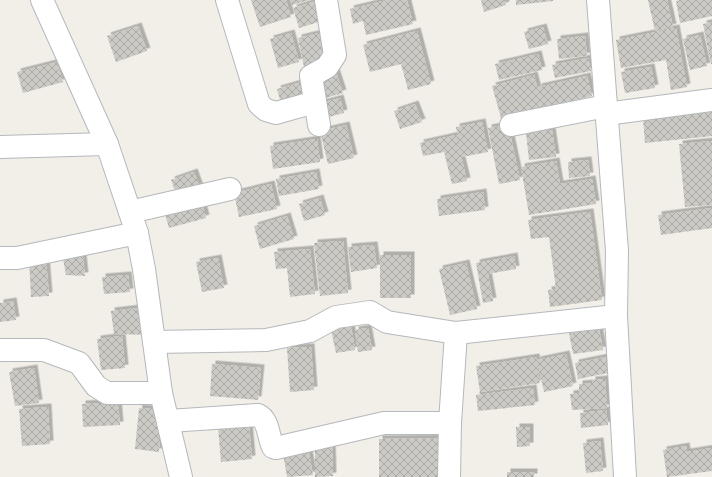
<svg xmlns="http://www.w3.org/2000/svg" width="712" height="477" font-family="'Work Sans',sans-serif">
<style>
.building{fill:url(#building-cross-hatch);filter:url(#shadow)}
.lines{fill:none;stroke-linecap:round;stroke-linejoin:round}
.minor-casing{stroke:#b5b8bc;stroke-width:24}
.tertiary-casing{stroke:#b5b8bc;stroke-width:24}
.minor{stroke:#fff;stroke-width:22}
.tertiary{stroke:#fff;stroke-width:22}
</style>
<defs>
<pattern id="building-cross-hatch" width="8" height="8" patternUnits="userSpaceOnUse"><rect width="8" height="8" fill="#cccac5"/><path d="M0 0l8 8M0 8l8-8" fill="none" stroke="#a9a8a4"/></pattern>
<filter id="shadow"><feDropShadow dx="3.5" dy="-3.5" stdDeviation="0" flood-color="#0004"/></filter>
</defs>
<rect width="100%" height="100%" fill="#f1efe8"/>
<g class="building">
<path d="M 251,0 L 286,0 L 291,17 L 260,27 Z"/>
<path d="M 290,0 L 309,0 L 292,5 Z"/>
<path d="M 319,0 L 325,20 L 299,28 L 293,8 Z"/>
<path d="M 387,0 L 407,0 L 413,24 L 366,35 L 363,21 L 353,24 L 350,9 Z"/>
<path d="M 481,0 L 505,0 L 506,5 L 484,12 Z"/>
<path d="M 516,0 L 553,0 L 553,1 L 516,5 Z"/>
<path d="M 648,0 L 667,0 L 673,27 L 655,31 Z"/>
<path d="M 680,0 L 712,0 L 712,16 L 680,23 L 676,1 Z"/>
<path d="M 712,22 L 712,64 L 711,64 L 703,24 Z"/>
<path d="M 138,26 L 147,51 L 116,62 L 107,36 Z"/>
<path d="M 543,27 L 548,44 L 529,49 L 524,32 Z"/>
<path d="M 676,28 L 687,87 L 671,90 L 666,60 L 621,68 L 616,40 Z"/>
<path d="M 417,31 L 431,84 L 408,90 L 401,64 L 370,72 L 363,45 Z"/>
<path d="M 291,33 L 299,62 L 278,68 L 270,39 Z"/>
<path d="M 319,33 L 326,62 L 304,67 L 298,38 Z"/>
<path d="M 700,35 L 707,66 L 690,70 L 683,39 Z"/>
<path d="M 585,36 L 587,56 L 559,59 L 557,39 Z"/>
<path d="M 538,54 L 542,70 L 499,80 L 495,64 Z"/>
<path d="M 588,58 L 591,71 L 555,78 L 552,65 Z"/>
<path d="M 57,62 L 63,82 L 23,93 L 17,72 Z"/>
<path d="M 651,67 L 655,88 L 625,93 L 621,72 Z"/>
<path d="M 336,72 L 343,93 L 322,99 L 316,78 Z"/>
<path d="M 534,75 L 541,102 L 538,87 L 587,76 L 592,96 L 501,118 L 492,86 Z"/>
<path d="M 305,81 L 310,99 L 282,106 L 277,89 Z"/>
<path d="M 340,98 L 344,113 L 321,119 L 317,104 Z"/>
<path d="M 415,104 L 422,122 L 400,129 L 394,111 Z"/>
<path d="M 712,111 L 712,136 L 645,143 L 643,118 Z"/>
<path d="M 482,122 L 488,152 L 462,157 L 456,127 Z"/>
<path d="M 508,124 L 520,180 L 499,184 L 488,128 Z"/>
<path d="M 346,125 L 354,158 L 328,164 L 320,131 Z"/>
<path d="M 552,130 L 556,157 L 529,160 L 526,133 Z"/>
<path d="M 456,135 L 467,181 L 452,184 L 444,152 L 423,156 L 420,143 Z"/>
<path d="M 317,139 L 320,162 L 273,169 L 270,146 Z"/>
<path d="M 712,141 L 712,205 L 685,207 L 679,144 Z"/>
<path d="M 588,160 L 590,176 L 569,178 L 568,162 Z"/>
<path d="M 556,161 L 560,184 L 592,179 L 596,204 L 529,215 L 521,167 Z"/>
<path d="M 194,172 L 201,191 L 178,199 L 171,180 Z"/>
<path d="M 316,172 L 319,189 L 279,196 L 276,179 Z"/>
<path d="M 271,184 L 277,209 L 239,217 L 234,193 Z"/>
<path d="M 483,192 L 485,210 L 439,216 L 437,199 Z"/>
<path d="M 320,198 L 325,215 L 304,221 L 299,204 Z"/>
<path d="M 201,199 L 206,218 L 169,228 L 165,214 Z"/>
<path d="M 712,208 L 712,228 L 661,235 L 658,215 Z"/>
<path d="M 590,212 L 602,300 L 550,307 L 548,290 L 556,289 L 549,237 L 531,239 L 528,220 Z"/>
<path d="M 287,216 L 294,239 L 260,249 L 254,226 Z"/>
<path d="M 343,241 L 348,293 L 320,296 L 314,243 Z"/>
<path d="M 374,245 L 377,268 L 351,272 L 348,247 Z"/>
<path d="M 82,248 L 85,276 L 66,275 L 62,253 Z"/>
<path d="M 310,249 L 315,294 L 290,297 L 287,268 L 276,269 L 274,252 Z"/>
<rect x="380" y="255" width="31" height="43"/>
<path d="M 514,256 L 516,269 L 488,274 L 493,301 L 483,303 L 476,263 Z"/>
<path d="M 218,258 L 224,288 L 202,292 L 196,262 Z"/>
<path d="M 46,259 L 49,296 L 31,297 L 29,260 Z"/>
<path d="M 466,263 L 477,309 L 450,315 L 439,269 Z"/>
<path d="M 128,275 L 130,292 L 104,294 L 102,277 Z"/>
<path d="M 13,301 L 16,320 L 0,322 L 0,303 Z"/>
<path d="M 146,307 L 150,335 L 114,334 L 111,311 Z"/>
<path d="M 351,326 L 355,350 L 336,353 L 331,330 Z"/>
<path d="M 368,328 L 372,350 L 358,352 L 355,330 Z"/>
<path d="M 599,329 L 603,350 L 573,354 L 569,333 Z"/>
<path d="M 122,336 L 125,368 L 101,370 L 97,339 Z"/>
<path d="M 311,347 L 314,390 L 290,392 L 287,348 Z"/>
<path d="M 566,354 L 573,386 L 544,392 L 537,360 Z"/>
<path d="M 536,357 L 540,383 L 480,392 L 476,366 Z"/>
<path d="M 605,357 L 608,373 L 578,379 L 575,363 Z"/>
<path d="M 212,364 L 261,368 L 258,400 L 210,396 Z"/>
<path d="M 34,368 L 39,403 L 15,406 L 9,372 Z"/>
<path d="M 605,379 L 607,408 L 572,410 L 570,394 L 579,393 L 579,384 L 592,383 L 592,380 Z"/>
<path d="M 533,388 L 535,405 L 478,411 L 476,395 Z"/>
<path d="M 118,402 L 120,425 L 83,427 L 82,404 Z"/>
<path d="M 48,407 L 50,444 L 22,446 L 19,409 Z"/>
<path d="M 139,408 L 162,410 L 159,452 L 135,449 Z"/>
<path d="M 606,410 L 608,425 L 581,428 L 580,413 Z"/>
<path d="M 249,425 L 252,459 L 221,462 L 218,427 Z"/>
<path d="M 516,427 L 530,427 L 530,446 L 517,447 Z"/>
<path d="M 448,438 L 448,477 L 379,477 L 379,439 Z"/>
<path d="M 600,441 L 603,471 L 586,473 L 583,443 Z"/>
<path d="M 315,444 L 332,444 L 333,476 L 315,477 Z"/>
<path d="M 686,446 L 687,452 L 712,448 L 712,471 L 667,477 L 663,450 Z"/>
<path d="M 308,448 L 313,475 L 287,477 L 283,453 Z"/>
<rect x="507" y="472" width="27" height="5"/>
</g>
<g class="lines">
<defs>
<g id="minor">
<path d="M 42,0 L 107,144 L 137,233 L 144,269 L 161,393 L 181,477"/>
<path d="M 227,0 L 259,104 L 266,110 L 276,113 L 315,102"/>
<path d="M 606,114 L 712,100"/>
<path d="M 319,125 L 311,76 L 327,67 L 335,55 L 326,0"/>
<path d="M 511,125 L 606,106"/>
<path d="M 0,147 L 107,144"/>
<path d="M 130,212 L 230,189"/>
<path d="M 0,258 L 17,258 L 137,233"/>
<path d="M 154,342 L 266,340 L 310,331 L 336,317 L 370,312 L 387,322 L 456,333"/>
<path d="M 0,350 L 44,350 L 79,363 L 96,386 L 107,393 L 161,393"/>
<path d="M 169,421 L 258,415 C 269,420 268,437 273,447 L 276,448 L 384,423 L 450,423"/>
<path d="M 449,477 L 450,423 L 456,333 L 616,316"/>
</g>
<path id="tertiary" d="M 598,0 L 617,251 L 616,316 L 625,477"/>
</defs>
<use href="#minor" class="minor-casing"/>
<use href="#tertiary" class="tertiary-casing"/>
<use href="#minor" class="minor"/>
<use href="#tertiary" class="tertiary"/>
</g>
</svg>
